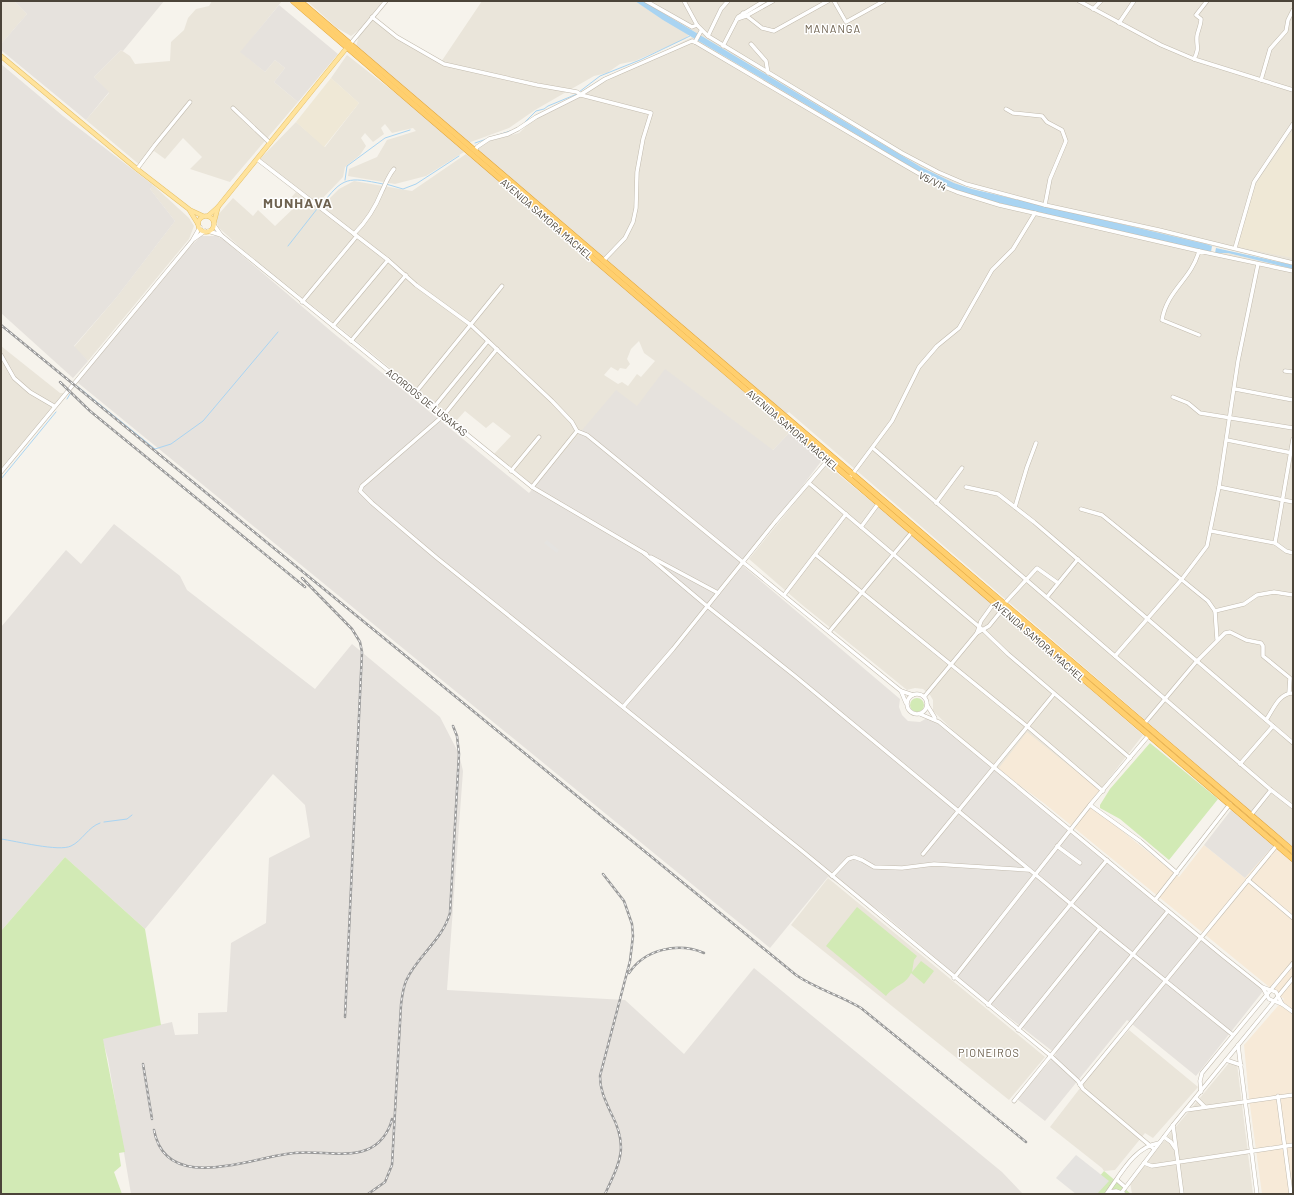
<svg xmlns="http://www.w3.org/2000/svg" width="1294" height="1195" font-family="Barlow,sans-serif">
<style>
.residential{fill:#eae5da;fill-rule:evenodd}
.commercial{fill:#f7ead8}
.industrial{fill:#e6e2dd}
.education{fill:#efe8d6}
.green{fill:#d2eab5}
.parking{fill:#e5e3e0}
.water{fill:#a9d4f2}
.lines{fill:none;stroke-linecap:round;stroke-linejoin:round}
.stream{stroke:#a9d4f2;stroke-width:1}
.minor-casing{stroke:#c2bbae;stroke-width:4.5}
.major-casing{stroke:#e6c16a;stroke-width:5}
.highway-casing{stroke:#e0a43c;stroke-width:6}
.minor{stroke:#fff;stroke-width:3.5}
.major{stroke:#ffe39c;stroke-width:4}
.highway{stroke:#ffcf6e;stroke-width:5}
.rail-casing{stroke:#9a9a9a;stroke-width:2.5}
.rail{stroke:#fff;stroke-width:1;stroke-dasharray:3;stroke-linecap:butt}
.labels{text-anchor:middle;stroke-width:3;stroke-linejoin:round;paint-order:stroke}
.street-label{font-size:10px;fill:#4b4439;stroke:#fff}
.neighbourhood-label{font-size:11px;letter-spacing:1px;fill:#6e6250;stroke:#fff}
.district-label{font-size:14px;font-weight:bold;letter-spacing:1px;fill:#6e6250;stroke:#fff}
</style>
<rect width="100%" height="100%" fill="#f6f3ec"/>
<g class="residential">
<path d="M 1,1 L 14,1 L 27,14 L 1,44 Z"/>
<path d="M 212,1 L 282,1 L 241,52 L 265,72 L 275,60 L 285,68 L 274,82 L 298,102 L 230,182 L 190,169 L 202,157 L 183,138 L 165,159 L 154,151 L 141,166 L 86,120 L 109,93 L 94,77 L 121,50 L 130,56 L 135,64 L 170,61 L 171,42 L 184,30 L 188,18 L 196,9 L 209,6 Z"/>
<path d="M 307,1 L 384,1 L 363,27 L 351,36 L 337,28 Z"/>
<path d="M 482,1 L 635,1 L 689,35 L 685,39 L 635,61 L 620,64 L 607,73 L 594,76 L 535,110 L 509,128 L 468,143 L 356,47 L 359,35 L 375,17 L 398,38 L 441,62 Z"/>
<path d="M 643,1 L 1293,1 L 1293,265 L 1044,207 L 954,183 L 921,167 Z"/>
<path d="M 692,37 L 935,181 L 960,192 L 1215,253 L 1228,253 L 1293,269 L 1293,848 L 789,412 L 784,415 L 473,149 L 489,141 L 519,133 L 535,118 Z"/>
<path d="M 347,55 L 436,125 L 464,152 L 426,176 L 395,184 L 348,176 L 349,169 L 377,157 L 387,140 L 416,131 L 413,128 L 392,133 L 385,124 L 381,128 L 384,134 L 373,142 L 365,133 L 361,138 L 366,146 L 360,155 L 345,167 L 343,177 L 317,204 L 260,159 L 296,122 L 325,147 L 359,103 L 331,78 Z"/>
<path d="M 466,154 L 512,190 L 790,432 L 773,450 L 637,406 L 534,486 L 494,454 L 511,436 L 493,422 L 486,428 L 465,411 L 456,421 L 242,249 L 218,227 L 216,217 L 233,198 L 253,216 L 258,210 L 275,226 L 297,205 L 290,199 L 296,192 L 320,208 L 339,189 L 354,181 L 412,191 ZM 639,341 L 644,353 L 655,361 L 641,377 L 637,374 L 628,386 L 622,382 L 618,384 L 604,375 L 611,367 L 618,371 L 620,368 L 626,369 L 630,364 L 627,359 L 631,349 Z"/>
<path d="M 153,185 L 189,218 L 194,226 L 189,239 L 88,361 L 74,347 L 116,298 L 175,221 L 150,189 Z"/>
<path d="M 1,346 L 60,393 L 67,393 L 1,473 Z"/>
<path d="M 826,464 L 947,564 L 1143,735 L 1100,790 L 998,769 L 964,741 L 933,711 L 933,700 L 930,695 L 923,689 L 915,688 L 907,690 L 801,604 L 749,559 Z"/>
<path d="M 828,878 L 1045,1057 L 1009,1100 L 791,925 Z"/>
<path d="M 1129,1030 L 1198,1087 L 1153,1138 L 1145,1133 L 1115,1170 L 1104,1171 L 1102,1168 L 1050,1127 L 1101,1061 Z"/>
<path d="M 1229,1063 L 1237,1064 L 1253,1194 L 1132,1194 L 1130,1182 Z"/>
</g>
<path class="commercial" d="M 1027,732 L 1100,790 L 1089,804 L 1179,877 L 1204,845 L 1245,878 L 1273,846 L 1293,862 L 1293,1194 L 1262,1194 L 1249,1098 L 1244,1045 L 1284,999 L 1045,804 L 998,769 Z"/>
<g class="industrial">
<path d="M 14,1 L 164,1 L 123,51 L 121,50 L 94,77 L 109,92 L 86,120 L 1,50 L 1,44 L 27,14 Z"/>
<path d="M 279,5 L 338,54 L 298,102 L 274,82 L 285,68 L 275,60 L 265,72 L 240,52 Z"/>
<path d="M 1,64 L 63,116 L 153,185 L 150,189 L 175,221 L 116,298 L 74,346 L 88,361 L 73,378 L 1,313 Z"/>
<path d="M 201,236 L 217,236 L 224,240 L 332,332 L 529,493 L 616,390 L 637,406 L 665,369 L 773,450 L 790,432 L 823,459 L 742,565 L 900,699 L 899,707 L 902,715 L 908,721 L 920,722 L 929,717 L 1264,990 L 1196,1076 L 1127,1020 L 1045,1121 L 1017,1099 L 1056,1054 L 970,987 L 881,912 L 828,877 L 770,948 L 77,382 L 187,250 Z"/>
<path d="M 114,524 L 180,576 L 187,590 L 315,689 L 352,644 L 440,717 L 459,754 L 463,771 L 447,990 L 625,1000 L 684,1054 L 754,968 L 1002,1172 L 1023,1194 L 131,1194 L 108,1059 L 102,1038 L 172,1022 L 175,1035 L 198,1034 L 198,1013 L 227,1012 L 231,943 L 266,923 L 269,858 L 310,837 L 305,805 L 273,774 L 145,929 L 65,857 L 1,931 L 1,627 L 66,550 L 81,564 Z"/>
<path d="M 1231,810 L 1273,846 L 1245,878 L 1204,845 Z"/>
</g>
<g class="education">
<path d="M 331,78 L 359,103 L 324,147 L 296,122 Z"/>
<path d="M 1293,130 L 1293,258 L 1238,247 L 1250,201 L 1257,182 Z"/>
</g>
<g class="green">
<circle cx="917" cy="705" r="7"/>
<path d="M 1150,743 L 1218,799 L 1169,860 L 1120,819 L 1100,808 L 1100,805 L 1110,789 Z"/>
<path d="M 65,857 L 145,929 L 161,1025 L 103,1039 L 125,1152 L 119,1153 L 121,1166 L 114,1172 L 122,1194 L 1,1194 L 1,931 Z"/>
<path d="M 857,907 L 917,956 L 914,960 L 912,972 L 921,961 L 934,971 L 924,984 L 911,973 C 906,985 893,986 886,996 L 826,946 Z"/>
<path d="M 1104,1171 L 1131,1194 L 1085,1194 Z"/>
</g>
<g class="parking">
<path d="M 547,540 L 559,550 L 557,553 L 544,543 Z"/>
<path d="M 1076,1155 L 1109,1181 L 1097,1194 L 1076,1194 L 1056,1178 Z"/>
</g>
<g class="water">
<path d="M 635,1 L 643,1 L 921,167 L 954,183 L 972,189 L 1206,244 L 1212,246 L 1211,252 L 999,203 L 960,192 L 935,181 L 663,20 Z"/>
<path d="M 1216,248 L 1293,265 L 1293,269 L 1228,253 L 1215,253 Z"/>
</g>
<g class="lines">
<g class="stream">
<path d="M 579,92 L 600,76 L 640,60 L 690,36"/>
<path d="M 523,124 L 536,111 L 544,109 L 548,106 L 577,94"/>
<path d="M 475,143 L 510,131"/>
<path d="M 345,180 L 347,166 L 385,138 L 410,130"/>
<path d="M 386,184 L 403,189 L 416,184 L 459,156"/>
<path d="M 321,206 C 343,176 348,177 383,184"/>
<path d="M 288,246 L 317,209"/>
<path d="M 77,386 L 155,449 L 171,444 L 203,421 L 278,332"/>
<path d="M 67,399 L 70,394"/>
<path d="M 1,479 L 56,412"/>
<path d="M 104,822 L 127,819 L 132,815"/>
<path d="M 1,839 C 16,841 59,852 71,846 C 82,841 88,827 100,823"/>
</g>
<defs>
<g id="minor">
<path d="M 646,1 L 692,27 L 697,25"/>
<path d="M 684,1 L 697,25 L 708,36 L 902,153 L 938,172 L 966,184 L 1045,205 L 1159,230 L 1293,263"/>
<path d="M 834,1 L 846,22 L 884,1"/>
<path d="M 1079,1 L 1161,45 L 1194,59 L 1293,90"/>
<path d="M 1093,9 L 1101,1"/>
<path d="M 743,13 L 762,28 L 774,31 L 828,1"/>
<path d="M 372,17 L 397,37 L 444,64 L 537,85 L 577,92 L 581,95 L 651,113 L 643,139 L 637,172 L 636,208 L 633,222 L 625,238 L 603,261"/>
<path d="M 737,19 L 746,16 L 773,1"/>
<path d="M 1119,23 L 1134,1"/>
<path d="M 708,36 L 721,9 L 728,1"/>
<path d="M 695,42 L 904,165 L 937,184 L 957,192 L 999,205 L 1199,251"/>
<path d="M 695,42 L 701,31"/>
<path d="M 351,43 L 386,1"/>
<path d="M 751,44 L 766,61 L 768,73"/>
<path d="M 723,46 L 738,17 L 764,1"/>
<path d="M 1194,59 C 1200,47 1196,47 1197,36 C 1198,30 1201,25 1201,19 L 1196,15 L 1207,1"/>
<path d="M 1261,80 L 1270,49 L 1286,31 L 1288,20 L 1293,10"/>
<path d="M 233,108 L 270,143"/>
<path d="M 1006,109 L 1013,113 L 1042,116 L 1047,122 L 1062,130 L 1066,141 L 1050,179 L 1045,205"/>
<path d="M 475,151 L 477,147 L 489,139 L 508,134 L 518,129 L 536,117 L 580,95 L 605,79 L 692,41 L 695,42"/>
<path d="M 257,159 L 388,260 L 416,285 L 471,325 L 552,401 L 572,422 L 577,431 L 587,435 L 901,691 L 913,695"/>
<path d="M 137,169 L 155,145 L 190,102"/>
<path d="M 214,225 L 221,235 L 532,487 L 646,554"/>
<path d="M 208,231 L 221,235"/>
<path d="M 354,234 C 365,223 376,206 382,191 C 386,183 388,176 394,169"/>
<path d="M 194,239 L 205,231"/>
<path d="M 1235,248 L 1254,182 L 1293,124"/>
<path d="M 302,302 L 356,237"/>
<path d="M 333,326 L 388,260"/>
<path d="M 1199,335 L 1162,320 C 1167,290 1191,280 1199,251 L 1293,271"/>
<path d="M 351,341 L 406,275"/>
<path d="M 497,349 L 444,415 L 362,486 L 360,491 L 372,503 L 437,558 L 801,850 L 1051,1056 L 1078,1081 L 1083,1089 L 1154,1149"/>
<path d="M 1,355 L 14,378 L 30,392 L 54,406"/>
<path d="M 1285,371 L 1293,372"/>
<path d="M 1235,389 L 1293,400"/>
<path d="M 416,392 L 502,286"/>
<path d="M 1173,397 L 1188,403 L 1200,413 L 1293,428"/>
<path d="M 434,407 L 488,341"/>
<path d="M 1227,440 L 1292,453"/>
<path d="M 874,449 L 1271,790 L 1293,807"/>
<path d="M 511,471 L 539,437"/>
<path d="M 1,472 L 192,241 L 200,227"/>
<path d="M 851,476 L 892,421 L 919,367 L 937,346 L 959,328 L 992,270 L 1013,249 L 1035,213"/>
<path d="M 809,483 L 983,630 L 1008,654 L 1130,758"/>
<path d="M 532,487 L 577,431"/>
<path d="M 966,487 L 998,494 L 1034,522 L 1293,743"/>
<path d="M 1219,487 L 1293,502"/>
<path d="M 936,503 L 962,468"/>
<path d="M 1015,507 L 1027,467 L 1036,443"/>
<path d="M 1081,509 L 1102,515 L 1208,601 L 1215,611 L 1217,639"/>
<path d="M 861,527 L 878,504"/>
<path d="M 1211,531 L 1275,543 L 1286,551 L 1293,553"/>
<path d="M 1275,543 L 1293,439"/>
<path d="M 644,553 L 707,606 L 795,676 L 1100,928 L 1018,1030"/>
<path d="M 816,555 L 1028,727 L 1103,791"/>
<path d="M 651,557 L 718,593"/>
<path d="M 784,595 L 846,514"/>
<path d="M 1047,597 L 1078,559"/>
<path d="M 1004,604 L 1037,568 L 1058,583"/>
<path d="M 1215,611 L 1244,604 L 1257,595 L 1274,592 L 1293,595"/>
<path d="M 829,632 L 912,532"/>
<path d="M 977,633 L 989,626 L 1002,610"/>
<path d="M 1115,656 L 1182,579 L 1207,546 L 1219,487 L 1238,361 L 1258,264"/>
<path d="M 901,691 L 906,703"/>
<circle cx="917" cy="704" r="10"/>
<path d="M 924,697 L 977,633 L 981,621 L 994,603"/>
<path d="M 927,705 L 935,718"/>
<path d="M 623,707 L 673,649 L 775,522 L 828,460"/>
<path d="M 920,714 L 939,722 L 1223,956 L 1262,987 L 1276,992 L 1282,1004 L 1293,1012"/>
<path d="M 1266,720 C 1273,710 1279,693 1293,693"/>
<path d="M 1144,724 L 1196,662 L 1225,633 L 1230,632 L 1246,640 L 1261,643 L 1263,646 L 1263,656 L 1290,678 L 1289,693"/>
<path d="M 1240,764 L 1273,726"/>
<path d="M 1090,805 L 1140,841 L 1177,873"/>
<path d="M 1251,815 L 1271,790"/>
<path d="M 1057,846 L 1080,863"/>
<path d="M 923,854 L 1054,694"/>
<path d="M 832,876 L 848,859 L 854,857 L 862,860 L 874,867 L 902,868 L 934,864 L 1029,870"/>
<path d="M 1248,880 L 1293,918"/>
<path d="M 1155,900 L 1230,804"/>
<path d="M 1100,928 L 1233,1035"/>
<path d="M 954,978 L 1090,805 L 1149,735"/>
<path d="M 1263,988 L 1269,999 L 1282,1004"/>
<path d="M 988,1005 L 1107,860"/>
<path d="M 1238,1045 L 1257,1194"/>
<path d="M 1226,1060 L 1241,1065"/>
<path d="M 1080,1085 L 1277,845"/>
<path d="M 1201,1092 L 1200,1081 L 1202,1073 L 1293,963"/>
<path d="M 1278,1096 L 1291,1194"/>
<path d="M 1196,1098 L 1205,1107"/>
<path d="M 1014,1101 L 1168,911"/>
<path d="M 1186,1110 L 1293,1095"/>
<path d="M 1173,1125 L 1182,1194"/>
<path d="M 1164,1137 L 1171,1142 L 1175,1148"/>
<path d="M 1144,1163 L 1152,1166 L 1293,1145"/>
<path d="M 1117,1180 L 1125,1187"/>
<path d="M 1109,1192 L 1116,1191 L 1124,1194"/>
<path d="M 1122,1192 L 1173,1125 L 1293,978"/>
<path d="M 1107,1193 C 1121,1174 1134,1147 1159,1143"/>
</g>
<g id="major">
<path d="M 1,56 L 137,169 L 190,210 L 203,216"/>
<path d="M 190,211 L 198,224"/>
<path d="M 208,216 L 218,207 L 349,45"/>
<circle cx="206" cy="224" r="8"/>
<path d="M 214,222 L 218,207"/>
</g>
<g id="highway">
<path d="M 293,1 L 1293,859"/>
<path d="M 300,1 L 1293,851"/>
</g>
</defs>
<use href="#minor" class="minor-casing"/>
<use href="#major" class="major-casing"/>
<use href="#highway" class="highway-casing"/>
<use href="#minor" class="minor"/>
<use href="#major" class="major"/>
<use href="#highway" class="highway"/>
<defs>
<g id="rail">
<path d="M 1,325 L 796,975 C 816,989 840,995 861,1008 L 1026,1142"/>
<path d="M 60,382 L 90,411 L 305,587"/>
<path d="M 302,578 L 352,629 L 360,642 L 362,652 L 345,1017"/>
<path d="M 603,874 L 624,901 L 632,924 L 633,936 L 630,961 L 600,1076 C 600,1090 605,1100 611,1113 C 629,1147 620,1162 605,1194"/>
<path d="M 629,973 C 645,949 678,942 704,953"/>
<path d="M 143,1064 L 152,1119"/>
<path d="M 154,1130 C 166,1195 251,1157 294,1153 C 317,1150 344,1158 366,1150 C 380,1145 389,1132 392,1119"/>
<path d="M 368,1194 L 385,1182 L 392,1165 L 401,1005 C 402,997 403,988 406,981 C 417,956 442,941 450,913 L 459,754 L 457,736 L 453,726"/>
</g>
</defs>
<use href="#rail" class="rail-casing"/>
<use href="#rail" class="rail"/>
</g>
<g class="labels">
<g class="street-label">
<text transform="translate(933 181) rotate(27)" y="4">V5/V14</text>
<text transform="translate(547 219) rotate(41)" y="4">AVENIDA SAMORA MACHEL</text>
<text transform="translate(427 402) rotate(39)" y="4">ACORDOS DE LUSAKAS</text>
<text transform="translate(793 430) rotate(41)" y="4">AVENIDA SAMORA MACHEL</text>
<text transform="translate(1039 641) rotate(41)" y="4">AVENIDA SAMORA MACHEL</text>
</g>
<g class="neighbourhood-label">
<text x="833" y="33">MANANGA</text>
<text x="989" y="1057">PIONEIROS</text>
</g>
<g class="district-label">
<text x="298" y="208">MUNHAVA</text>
</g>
</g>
<rect width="1294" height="1195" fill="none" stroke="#4b4439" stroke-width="4"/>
</svg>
